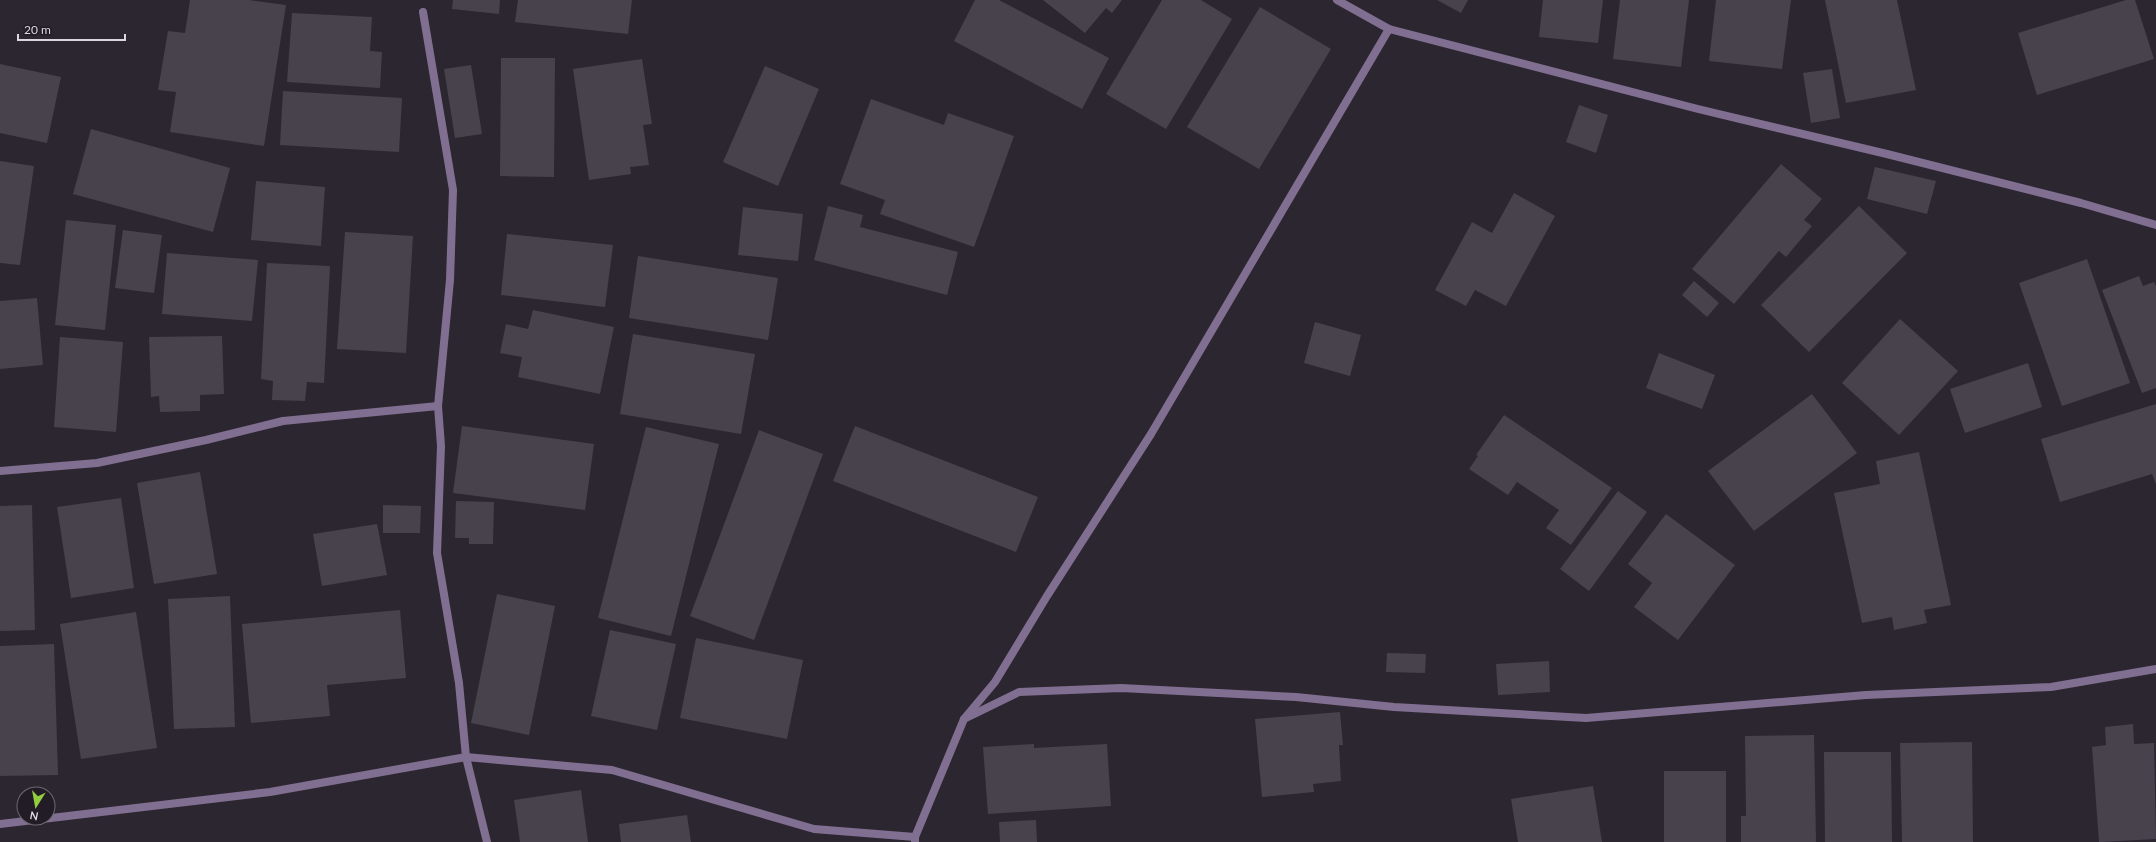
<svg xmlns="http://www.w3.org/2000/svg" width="2156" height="842" font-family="Lato,sans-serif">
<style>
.building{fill:#48424d}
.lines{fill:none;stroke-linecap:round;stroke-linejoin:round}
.minor{stroke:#816f91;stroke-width:8}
</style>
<rect width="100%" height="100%" fill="#2c2631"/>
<g class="building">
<path d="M 190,0 L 249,0 L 286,5 L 264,146 L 170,132 L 176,92 L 158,90 L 168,31 L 185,33 Z"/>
<path d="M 453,0 L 500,0 L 499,14 L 452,9 Z"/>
<path d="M 518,0 L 632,0 L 628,34 L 515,22 Z"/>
<path d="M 975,0 L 999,0 L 1109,58 L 1082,109 L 954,41 Z"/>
<path d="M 1043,0 L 1122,0 L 1112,13 L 1106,8 L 1085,33 Z"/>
<path d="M 1162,0 L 1201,0 L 1232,19 L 1166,129 L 1106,94 Z"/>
<path d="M 1437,0 L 1468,0 L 1461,13 Z"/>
<path d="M 1543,0 L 1603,0 L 1598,43 L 1539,37 Z"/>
<path d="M 1620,0 L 1689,0 L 1681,67 L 1613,59 Z"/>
<path d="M 1716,0 L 1791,0 L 1782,69 L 1709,61 Z"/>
<path d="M 1825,0 L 1897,0 L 1916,90 L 1846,103 Z"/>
<path d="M 2126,0 L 2135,0 L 2154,59 L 2037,95 L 2018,33 Z"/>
<path d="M 1260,7 L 1331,49 L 1259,169 L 1187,127 Z"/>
<path d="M 292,13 L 372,17 L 370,51 L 382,52 L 380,88 L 287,82 Z"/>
<path d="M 501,58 L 555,58 L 554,177 L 500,176 Z"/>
<path d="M 642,59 L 652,124 L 643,125 L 649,165 L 630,167 L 631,174 L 589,180 L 573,69 Z"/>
<path d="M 0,64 L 61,77 L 47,143 L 0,133 Z"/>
<path d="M 471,65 L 482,134 L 455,138 L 444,69 Z"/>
<path d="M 765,66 L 819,89 L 778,186 L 723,162 Z"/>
<path d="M 1832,69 L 1840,118 L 1811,123 L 1803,73 Z"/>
<path d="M 283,91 L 402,98 L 399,152 L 280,145 Z"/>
<path d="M 871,99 L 944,125 L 948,113 L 1014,136 L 974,247 L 880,214 L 885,200 L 840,184 Z"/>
<path d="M 1579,105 L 1608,115 L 1596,153 L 1566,142 Z"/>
<path d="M 91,129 L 230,168 L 213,232 L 73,194 Z"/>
<path d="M 0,161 L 34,166 L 20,265 L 0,263 Z"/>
<path d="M 1781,164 L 1822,199 L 1804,220 L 1812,226 L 1786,257 L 1779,251 L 1734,304 L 1692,269 Z"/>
<path d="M 1875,167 L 1936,181 L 1927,214 L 1867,199 Z"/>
<path d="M 256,181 L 325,187 L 321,246 L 251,240 Z"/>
<path d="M 1514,193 L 1555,216 L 1506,306 L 1475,290 L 1466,306 L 1435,290 L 1472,222 L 1492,233 Z"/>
<path d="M 828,206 L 863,215 L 860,227 L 958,252 L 947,295 L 814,260 Z"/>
<path d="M 1859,206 L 1907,253 L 1809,352 L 1761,305 Z"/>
<path d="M 743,207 L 803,214 L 798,261 L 738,255 Z"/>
<path d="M 66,220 L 116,225 L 105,330 L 55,325 Z"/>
<path d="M 123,230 L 162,235 L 154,293 L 115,288 Z"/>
<path d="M 345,232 L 413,236 L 406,353 L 337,349 Z"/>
<path d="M 507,234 L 613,245 L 605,307 L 501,295 Z"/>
<path d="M 167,253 L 258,260 L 252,321 L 162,314 Z"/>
<path d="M 638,256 L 778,278 L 768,340 L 629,318 Z"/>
<path d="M 2087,259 L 2130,383 L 2062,406 L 2019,283 Z"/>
<path d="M 267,263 L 330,266 L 324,383 L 307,382 L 305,401 L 272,400 L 273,381 L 261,379 Z"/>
<path d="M 2139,276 L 2143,286 L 2154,282 L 2156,286 L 2156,388 L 2142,393 L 2102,290 Z"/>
<path d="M 1694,281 L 1719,303 L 1707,317 L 1682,295 Z"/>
<path d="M 37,298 L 43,365 L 0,369 L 0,301 Z"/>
<path d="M 533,310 L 614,327 L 600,394 L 518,377 L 522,357 L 500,353 L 506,324 L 528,329 Z"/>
<path d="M 1900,319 L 1958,371 L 1899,435 L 1842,383 Z"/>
<path d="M 1315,322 L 1361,335 L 1350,376 L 1304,363 Z"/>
<path d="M 633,334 L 755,354 L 741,434 L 620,414 Z"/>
<path d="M 222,336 L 224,394 L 200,395 L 200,411 L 160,412 L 159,396 L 151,397 L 149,337 Z"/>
<path d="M 60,337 L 123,342 L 116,432 L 54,427 Z"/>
<path d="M 1659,353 L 1715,375 L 1702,409 L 1646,388 Z"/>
<path d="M 2028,363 L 2042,407 L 1965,433 L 1950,389 Z"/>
<path d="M 1812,394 L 1857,453 L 1754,531 L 1708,471 Z"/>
<path d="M 2156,404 L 2156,484 L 2152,474 L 2060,502 L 2041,439 Z"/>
<path d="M 1504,415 L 1612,488 L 1571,545 L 1546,528 L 1559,510 L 1517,482 L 1508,495 L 1469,469 L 1478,456 L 1476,455 Z"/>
<path d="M 462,426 L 594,444 L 585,510 L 453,493 Z"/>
<path d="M 855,426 L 1038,497 L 1016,552 L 833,481 Z"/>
<path d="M 646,427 L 719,444 L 671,636 L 598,618 Z"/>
<path d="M 759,430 L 823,454 L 754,640 L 690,616 Z"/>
<path d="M 1919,452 L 1951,605 L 1924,610 L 1927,623 L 1894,630 L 1892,617 L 1862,623 L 1834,493 L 1880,484 L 1876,461 Z"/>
<path d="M 200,472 L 217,574 L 154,584 L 137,483 Z"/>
<path d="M 1618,491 L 1647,512 L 1589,591 L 1560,569 Z"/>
<path d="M 121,498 L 134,588 L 71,598 L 57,507 Z"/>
<path d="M 456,501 L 494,502 L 493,544 L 469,544 L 469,538 L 455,538 Z"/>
<path d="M 32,505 L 35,630 L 0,631 L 0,506 Z"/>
<path d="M 383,505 L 421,506 L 420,533 L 383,533 Z"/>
<path d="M 1666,514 L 1735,565 L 1678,640 L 1634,607 L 1652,583 L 1628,564 Z"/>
<path d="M 377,524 L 387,575 L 322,586 L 313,534 Z"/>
<path d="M 497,594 L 555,606 L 529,735 L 471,723 Z"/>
<path d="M 230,596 L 235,727 L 174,729 L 168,599 Z"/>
<path d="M 400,610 L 406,678 L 327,685 L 330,716 L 251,723 L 242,624 Z"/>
<path d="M 136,612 L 157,748 L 81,759 L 60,624 Z"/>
<path d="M 610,630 L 676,644 L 657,730 L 591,716 Z"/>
<path d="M 696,638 L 803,660 L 787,739 L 680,718 Z"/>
<path d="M 54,644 L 58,775 L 0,776 L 0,646 Z"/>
<path d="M 1387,653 L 1426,654 L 1425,673 L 1386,672 Z"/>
<path d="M 1549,661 L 1550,692 L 1498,695 L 1496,664 Z"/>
<path d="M 1340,712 L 1343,745 L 1339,745 L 1341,781 L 1313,784 L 1314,792 L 1262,797 L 1255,719 Z"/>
<path d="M 2133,724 L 2134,744 L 2154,743 L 2156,839 L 2099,842 L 2092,747 L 2106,745 L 2105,727 Z"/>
<path d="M 1814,735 L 1816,842 L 1741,842 L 1741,816 L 1746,816 L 1745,736 Z"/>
<path d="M 1972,742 L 1973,842 L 1902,842 L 1900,743 Z"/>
<path d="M 1034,744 L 1034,748 L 1107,744 L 1111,806 L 988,814 L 983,747 Z"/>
<path d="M 1824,752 L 1891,752 L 1892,842 L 1825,842 Z"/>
<rect x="1664" y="771" width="62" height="71"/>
<path d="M 1593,786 L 1602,842 L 1518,842 L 1511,799 Z"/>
<path d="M 581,790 L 588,842 L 520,842 L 514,800 Z"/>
<path d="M 687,815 L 691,842 L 621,842 L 619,824 Z"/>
<path d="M 1036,820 L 1037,842 L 1000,842 L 999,822 Z"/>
</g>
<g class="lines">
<g class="minor">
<path d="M 1337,0 L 1389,29 L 1698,109 L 1887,154 L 2081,203 L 2156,225"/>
<path d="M 423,12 L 453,190 L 450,280 L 438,406 L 441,446 L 437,553 L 459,683 L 466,757 L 487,842"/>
<path d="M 0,471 L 97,463 L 206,440 L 283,421 L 438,406"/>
<path d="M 964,719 L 1019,692 L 1121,688 L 1296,697 L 1394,707 L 1586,718 L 1866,695 L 2051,687 L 2156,669"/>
<path d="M 0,824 L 270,792 L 466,757 L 612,770 L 814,829 L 915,837"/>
<path d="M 915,842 L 915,837 L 964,719 L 995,682 L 1047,596 L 1151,434 L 1389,29"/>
</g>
</g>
<g transform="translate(36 806) rotate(191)"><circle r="19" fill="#221c27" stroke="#6c6771"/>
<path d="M0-3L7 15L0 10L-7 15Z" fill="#91cd3f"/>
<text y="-6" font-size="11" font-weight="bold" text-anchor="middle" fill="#dbd7df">N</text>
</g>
<path d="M18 34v6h107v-6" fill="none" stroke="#dbd7df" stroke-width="2"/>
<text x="24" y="34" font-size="12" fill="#dbd7df" stroke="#221c27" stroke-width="3" paint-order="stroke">20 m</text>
</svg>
